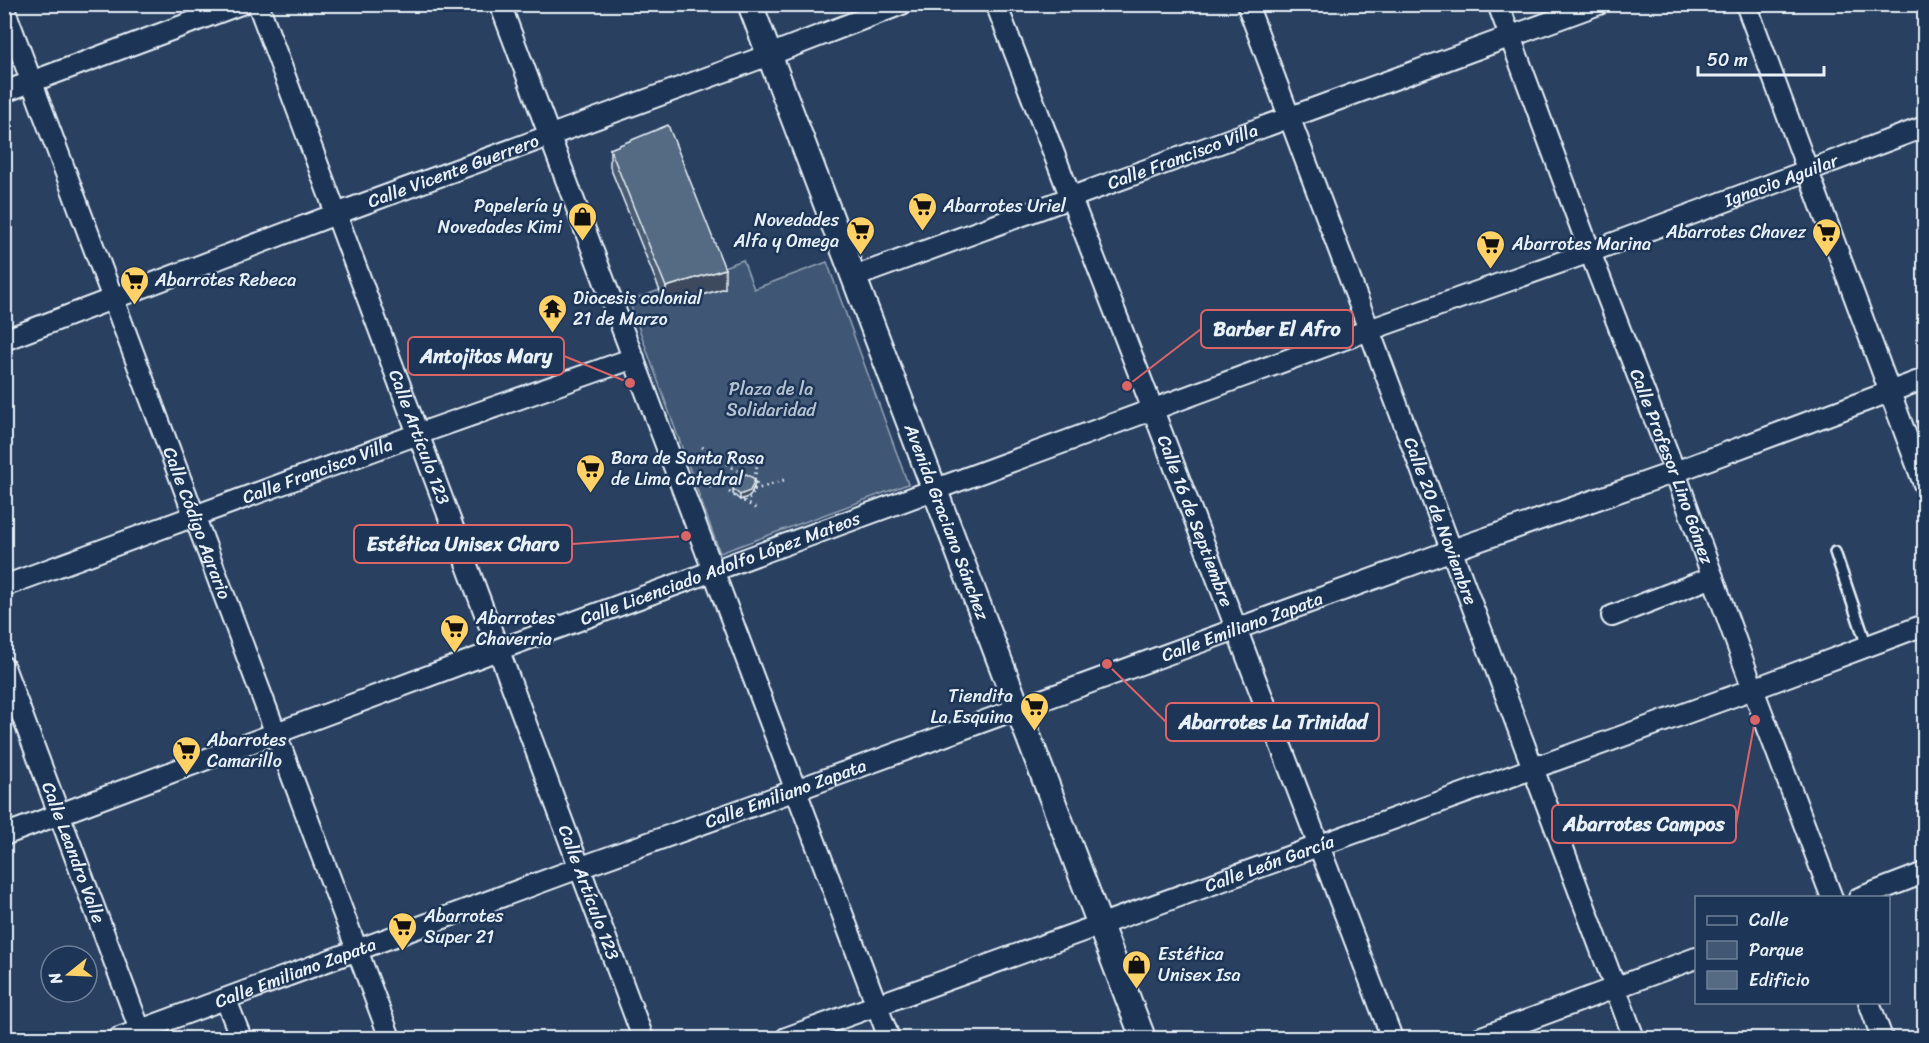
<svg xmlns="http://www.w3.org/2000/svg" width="1929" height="1043" font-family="Sriracha,sans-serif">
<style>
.park{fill:#415774;stroke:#94a4b6;stroke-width:1.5}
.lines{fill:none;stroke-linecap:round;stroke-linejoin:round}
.service-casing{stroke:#e8f1f8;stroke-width:14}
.minor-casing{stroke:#e8f1f8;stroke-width:24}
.tertiary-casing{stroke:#e8f1f8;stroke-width:28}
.path{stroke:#e8f1f8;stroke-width:3;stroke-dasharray:1.5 4.5;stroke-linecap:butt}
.service{stroke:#1d3557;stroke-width:9}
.minor{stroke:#1d3557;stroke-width:20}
.tertiary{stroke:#1d3557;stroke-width:24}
.wall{fill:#495b71;stroke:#e8f1f8;stroke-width:1.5}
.shaded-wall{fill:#3c4a5c;stroke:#e8f1f8;stroke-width:1.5}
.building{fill:#556a83;stroke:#e8f1f8;stroke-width:1.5}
.labels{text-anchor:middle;stroke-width:5;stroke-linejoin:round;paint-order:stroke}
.street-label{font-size:18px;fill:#e8f1f8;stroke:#1d3557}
.poi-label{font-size:18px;fill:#e8f1f8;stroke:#1d3557;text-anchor:start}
.park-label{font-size:18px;fill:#b6c3d0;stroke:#1d3557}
.leader{fill:none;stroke:#db6466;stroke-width:2}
.callout-dot{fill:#db6466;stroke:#1d3557;stroke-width:2}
.callout{fill:#1d3557;stroke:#db6466;stroke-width:2}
.callout-label{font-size:20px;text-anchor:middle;font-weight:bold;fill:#e8f1f8}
</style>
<rect width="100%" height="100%" fill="#294061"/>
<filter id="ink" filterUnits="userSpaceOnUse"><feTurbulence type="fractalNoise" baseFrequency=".0167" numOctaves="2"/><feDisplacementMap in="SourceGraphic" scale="12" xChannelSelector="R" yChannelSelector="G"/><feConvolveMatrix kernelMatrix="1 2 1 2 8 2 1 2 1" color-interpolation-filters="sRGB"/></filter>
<g filter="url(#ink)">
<path class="park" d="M 743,260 L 754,289 L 827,262 L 908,484 L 720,553 L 629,301 Z"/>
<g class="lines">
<defs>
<path id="service" d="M 1835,552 L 1867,646"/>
<g id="minor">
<path id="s1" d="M 258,4 L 643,1038"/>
<path d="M 500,4 L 889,1038"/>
<path id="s2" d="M 996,4 L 1153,410 L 1392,1038"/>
<path id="s3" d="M 1247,4 L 1634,1038"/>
<path id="s4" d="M 1498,4 L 1590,252 L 1675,472 L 1753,689 L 1832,898"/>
<path d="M 1746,4 L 1924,484"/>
<path id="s5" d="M 4,8 L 390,1038"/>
<path d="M 4,92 L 241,4"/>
<path id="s6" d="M 854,277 L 1599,4"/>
<path id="s7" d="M 4,340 L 336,214 L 769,55 L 902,4"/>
<path id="s8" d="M 4,586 L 418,434 L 634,358"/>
<path d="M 1612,616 L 1713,577"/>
<path id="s9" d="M 4,667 L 143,1038"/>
<path id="s10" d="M 4,835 L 498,650 L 1369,330 L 1590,252 L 1924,127"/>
<path d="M 1859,898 L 1924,873"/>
<path d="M 226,1000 L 241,1038"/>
<path d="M 1869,1002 L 1882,1038"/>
<path id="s11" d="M 119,1038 L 579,868 L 796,790 L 1452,550 L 1675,472 L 1924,379"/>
<path id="s12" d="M 786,1038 L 1753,689 L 1924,625"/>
<path d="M 1479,1038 L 1696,958"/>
</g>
<g id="tertiary">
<path id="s13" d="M 750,4 L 1143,1038"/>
</g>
</defs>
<use href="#service" class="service-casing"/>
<use href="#minor" class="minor-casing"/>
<use href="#tertiary" class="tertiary-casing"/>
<g class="path">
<path d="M 702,447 L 747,477"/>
<path d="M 709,487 L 735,479"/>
<path d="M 754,490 L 784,480"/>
<path d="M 729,492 L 738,498"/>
<path d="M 743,501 L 751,498 L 757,482 L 754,481 L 759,456"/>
<path d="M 744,501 L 758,510"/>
</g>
<use href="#service" class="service"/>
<use href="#minor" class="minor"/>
<use href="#tertiary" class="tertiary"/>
</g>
<g class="wall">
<path d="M 610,149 L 725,288 L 666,306 L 610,167 Z"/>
<path d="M 734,478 L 755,484 L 750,496 L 740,500 L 733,494 Z"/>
</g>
<g class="shaded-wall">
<path d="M 725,269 L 725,288 L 666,306 L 666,287 Z"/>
<path d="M 755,479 L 755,484 L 750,496 L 740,500 L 740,495 Z"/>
</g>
<g class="building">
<path d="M 668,125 L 725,269 L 666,287 L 610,149 Z"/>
<path d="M 746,474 L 755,479 L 750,491 L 740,495 L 733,489 L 734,478 Z"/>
</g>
</g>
<defs>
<symbol id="supermarket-pin" viewBox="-11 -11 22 30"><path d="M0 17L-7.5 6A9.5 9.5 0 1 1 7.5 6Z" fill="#ffd166" stroke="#1d3557"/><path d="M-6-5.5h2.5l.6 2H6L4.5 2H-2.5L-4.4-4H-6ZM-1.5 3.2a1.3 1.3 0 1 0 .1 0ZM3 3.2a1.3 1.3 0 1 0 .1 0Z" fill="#111"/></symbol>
<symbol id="shop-pin" viewBox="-11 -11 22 30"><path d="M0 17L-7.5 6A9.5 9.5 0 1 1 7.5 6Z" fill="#ffd166" stroke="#1d3557"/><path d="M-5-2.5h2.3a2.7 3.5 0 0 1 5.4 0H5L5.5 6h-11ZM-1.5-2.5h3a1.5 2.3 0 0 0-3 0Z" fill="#111"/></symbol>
<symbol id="temple-pin" viewBox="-11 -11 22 30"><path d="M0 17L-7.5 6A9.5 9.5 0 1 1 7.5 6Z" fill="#ffd166" stroke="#1d3557"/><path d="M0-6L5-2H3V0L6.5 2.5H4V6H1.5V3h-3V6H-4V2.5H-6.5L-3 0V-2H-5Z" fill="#111"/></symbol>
</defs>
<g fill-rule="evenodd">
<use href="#supermarket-pin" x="906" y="190" width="33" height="45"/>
<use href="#shop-pin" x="566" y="200" width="33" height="45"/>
<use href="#supermarket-pin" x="844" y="214" width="33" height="45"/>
<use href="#supermarket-pin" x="1810" y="216" width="33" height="45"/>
<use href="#supermarket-pin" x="1474" y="228" width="33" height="45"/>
<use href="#supermarket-pin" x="118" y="264" width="33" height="45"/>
<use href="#temple-pin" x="536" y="292" width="33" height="45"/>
<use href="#supermarket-pin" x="574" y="452" width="33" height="45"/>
<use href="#supermarket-pin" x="438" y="612" width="33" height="45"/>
<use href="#supermarket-pin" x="1018" y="690" width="33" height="45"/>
<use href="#supermarket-pin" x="170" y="734" width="33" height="45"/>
<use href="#supermarket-pin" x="386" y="910" width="33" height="45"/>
<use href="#shop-pin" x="1120" y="948" width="33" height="45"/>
</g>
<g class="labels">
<g class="street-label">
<text dy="6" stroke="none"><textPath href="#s6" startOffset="350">Calle Francisco Villa</textPath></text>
<text dy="6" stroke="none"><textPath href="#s7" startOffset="480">Calle Vicente Guerrero</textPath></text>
<text dy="6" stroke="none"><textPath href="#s10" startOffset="1894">Ignacio Aguilar</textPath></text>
<text dy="6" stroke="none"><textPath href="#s1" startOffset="462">Calle Artículo 123</textPath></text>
<text dy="6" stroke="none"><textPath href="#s4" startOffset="494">Calle Profesor Lino Gómez</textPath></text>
<text dy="6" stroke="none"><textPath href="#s8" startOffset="334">Calle Francisco Villa</textPath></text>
<text dy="6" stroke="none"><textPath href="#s2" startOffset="554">Calle 16 de Septiembre</textPath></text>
<text dy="6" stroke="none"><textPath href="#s3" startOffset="552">Calle 20 de Noviembre</textPath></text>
<text dy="6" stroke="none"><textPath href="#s13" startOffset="554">Avenida Graciano Sánchez</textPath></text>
<text dy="6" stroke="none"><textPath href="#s5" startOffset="550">Calle Código Agrario</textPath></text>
<text dy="6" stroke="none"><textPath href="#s10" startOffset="764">Calle Licenciado Adolfo López Mateos</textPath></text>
<text dy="6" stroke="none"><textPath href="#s11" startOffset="1196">Calle Emiliano Zapata</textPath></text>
<text dy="6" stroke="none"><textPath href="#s11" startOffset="710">Calle Emiliano Zapata</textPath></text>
<text dy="6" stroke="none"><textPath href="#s9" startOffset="198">Calle Leandro Valle</textPath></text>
<text dy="6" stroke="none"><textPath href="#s12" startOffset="514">Calle León García</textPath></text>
<text dy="6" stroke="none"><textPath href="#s1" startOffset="948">Calle Artículo 123</textPath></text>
<text dy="6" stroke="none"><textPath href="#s11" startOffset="188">Calle Emiliano Zapata</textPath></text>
</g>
<g class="poi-label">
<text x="562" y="212" text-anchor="end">Papelería y<tspan x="562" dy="21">Novedades Kimi</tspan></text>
<text x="943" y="212">Abarrotes Uriel</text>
<text x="839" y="226" text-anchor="end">Novedades<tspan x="839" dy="21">Alfa y Omega</tspan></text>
<text x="1806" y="238" text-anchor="end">Abarrotes Chavez</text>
<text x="1512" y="250">Abarrotes Marina</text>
<text x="155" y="286">Abarrotes Rebeca</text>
<text x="573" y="304">Diocesis colonial<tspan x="573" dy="21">21 de Marzo</tspan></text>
<text x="611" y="464">Bara de Santa Rosa<tspan x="611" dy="21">de Lima Catedral</tspan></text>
<text x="476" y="624">Abarrotes<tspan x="476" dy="21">Chaverria</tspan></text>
<text x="1013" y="702" text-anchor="end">Tiendita<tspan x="1013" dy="21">La Esquina</tspan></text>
<text x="207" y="746">Abarrotes<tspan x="207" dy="21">Camarillo</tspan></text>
<text x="424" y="922">Abarrotes<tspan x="424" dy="21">Super 21</tspan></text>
<text x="1158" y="960">Estética<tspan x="1158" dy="21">Unisex Isa</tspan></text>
</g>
<g class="park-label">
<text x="771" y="395">Plaza de la<tspan x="771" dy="21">Solidaridad</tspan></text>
</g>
</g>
<path class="leader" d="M1127 386L1201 329M630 383L564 356M686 536L572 544M1107 664L1166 722M1755 720L1736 824"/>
<g class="callout-dot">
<circle cx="1127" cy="386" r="6"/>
<circle cx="630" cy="383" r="6"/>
<circle cx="686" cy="536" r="6"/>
<circle cx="1107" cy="664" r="6"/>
<circle cx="1755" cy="720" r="6"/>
</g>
<g class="callout">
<rect x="1201" y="310" width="152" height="38" rx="6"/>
<rect x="408" y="337" width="156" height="38" rx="6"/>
<rect x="354" y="525" width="218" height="38" rx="6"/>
<rect x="1166" y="703" width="213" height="38" rx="6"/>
<rect x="1552" y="805" width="184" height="38" rx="6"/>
</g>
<g class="callout-label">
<text x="1277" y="336">Barber El Afro</text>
<text x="486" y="363">Antojitos Mary</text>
<text x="463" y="551">Estética Unisex Charo</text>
<text x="1273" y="729">Abarrotes La Trinidad</text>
<text x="1644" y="831">Abarrotes Campos</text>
</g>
<rect width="1929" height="1043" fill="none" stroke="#1d3557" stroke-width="24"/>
<rect x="12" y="12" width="1905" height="1019" fill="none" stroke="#e8f1f8" stroke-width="2" filter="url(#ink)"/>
<rect x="1695" y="896" width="195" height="108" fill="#1d3557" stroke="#6e8097" stroke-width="1.5"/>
<rect x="1707" y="916" width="30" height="9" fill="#1d3557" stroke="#6e8097" stroke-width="1.5"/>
<text x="1749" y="926" font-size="18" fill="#e8f1f8">Calle</text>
<rect x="1707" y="941" width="30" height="18" fill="#415774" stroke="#6e8097" stroke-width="1.5"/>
<text x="1749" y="956" font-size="18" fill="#e8f1f8">Parque</text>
<rect x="1707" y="971" width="30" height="18" fill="#556a83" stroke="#6e8097" stroke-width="1.5"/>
<text x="1749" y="986" font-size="18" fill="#e8f1f8">Edificio</text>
<g transform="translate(69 974) rotate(252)"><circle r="28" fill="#1d3557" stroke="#6e8097" stroke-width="1.5"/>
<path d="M0-4.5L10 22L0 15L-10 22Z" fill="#ffd166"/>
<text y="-9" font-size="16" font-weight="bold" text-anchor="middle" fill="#e8f1f8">N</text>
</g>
<path d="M1698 66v9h126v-9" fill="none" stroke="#e8f1f8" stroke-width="3"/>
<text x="1707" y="66" font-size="18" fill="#e8f1f8" stroke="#1d3557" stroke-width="4.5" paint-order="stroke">50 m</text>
</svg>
